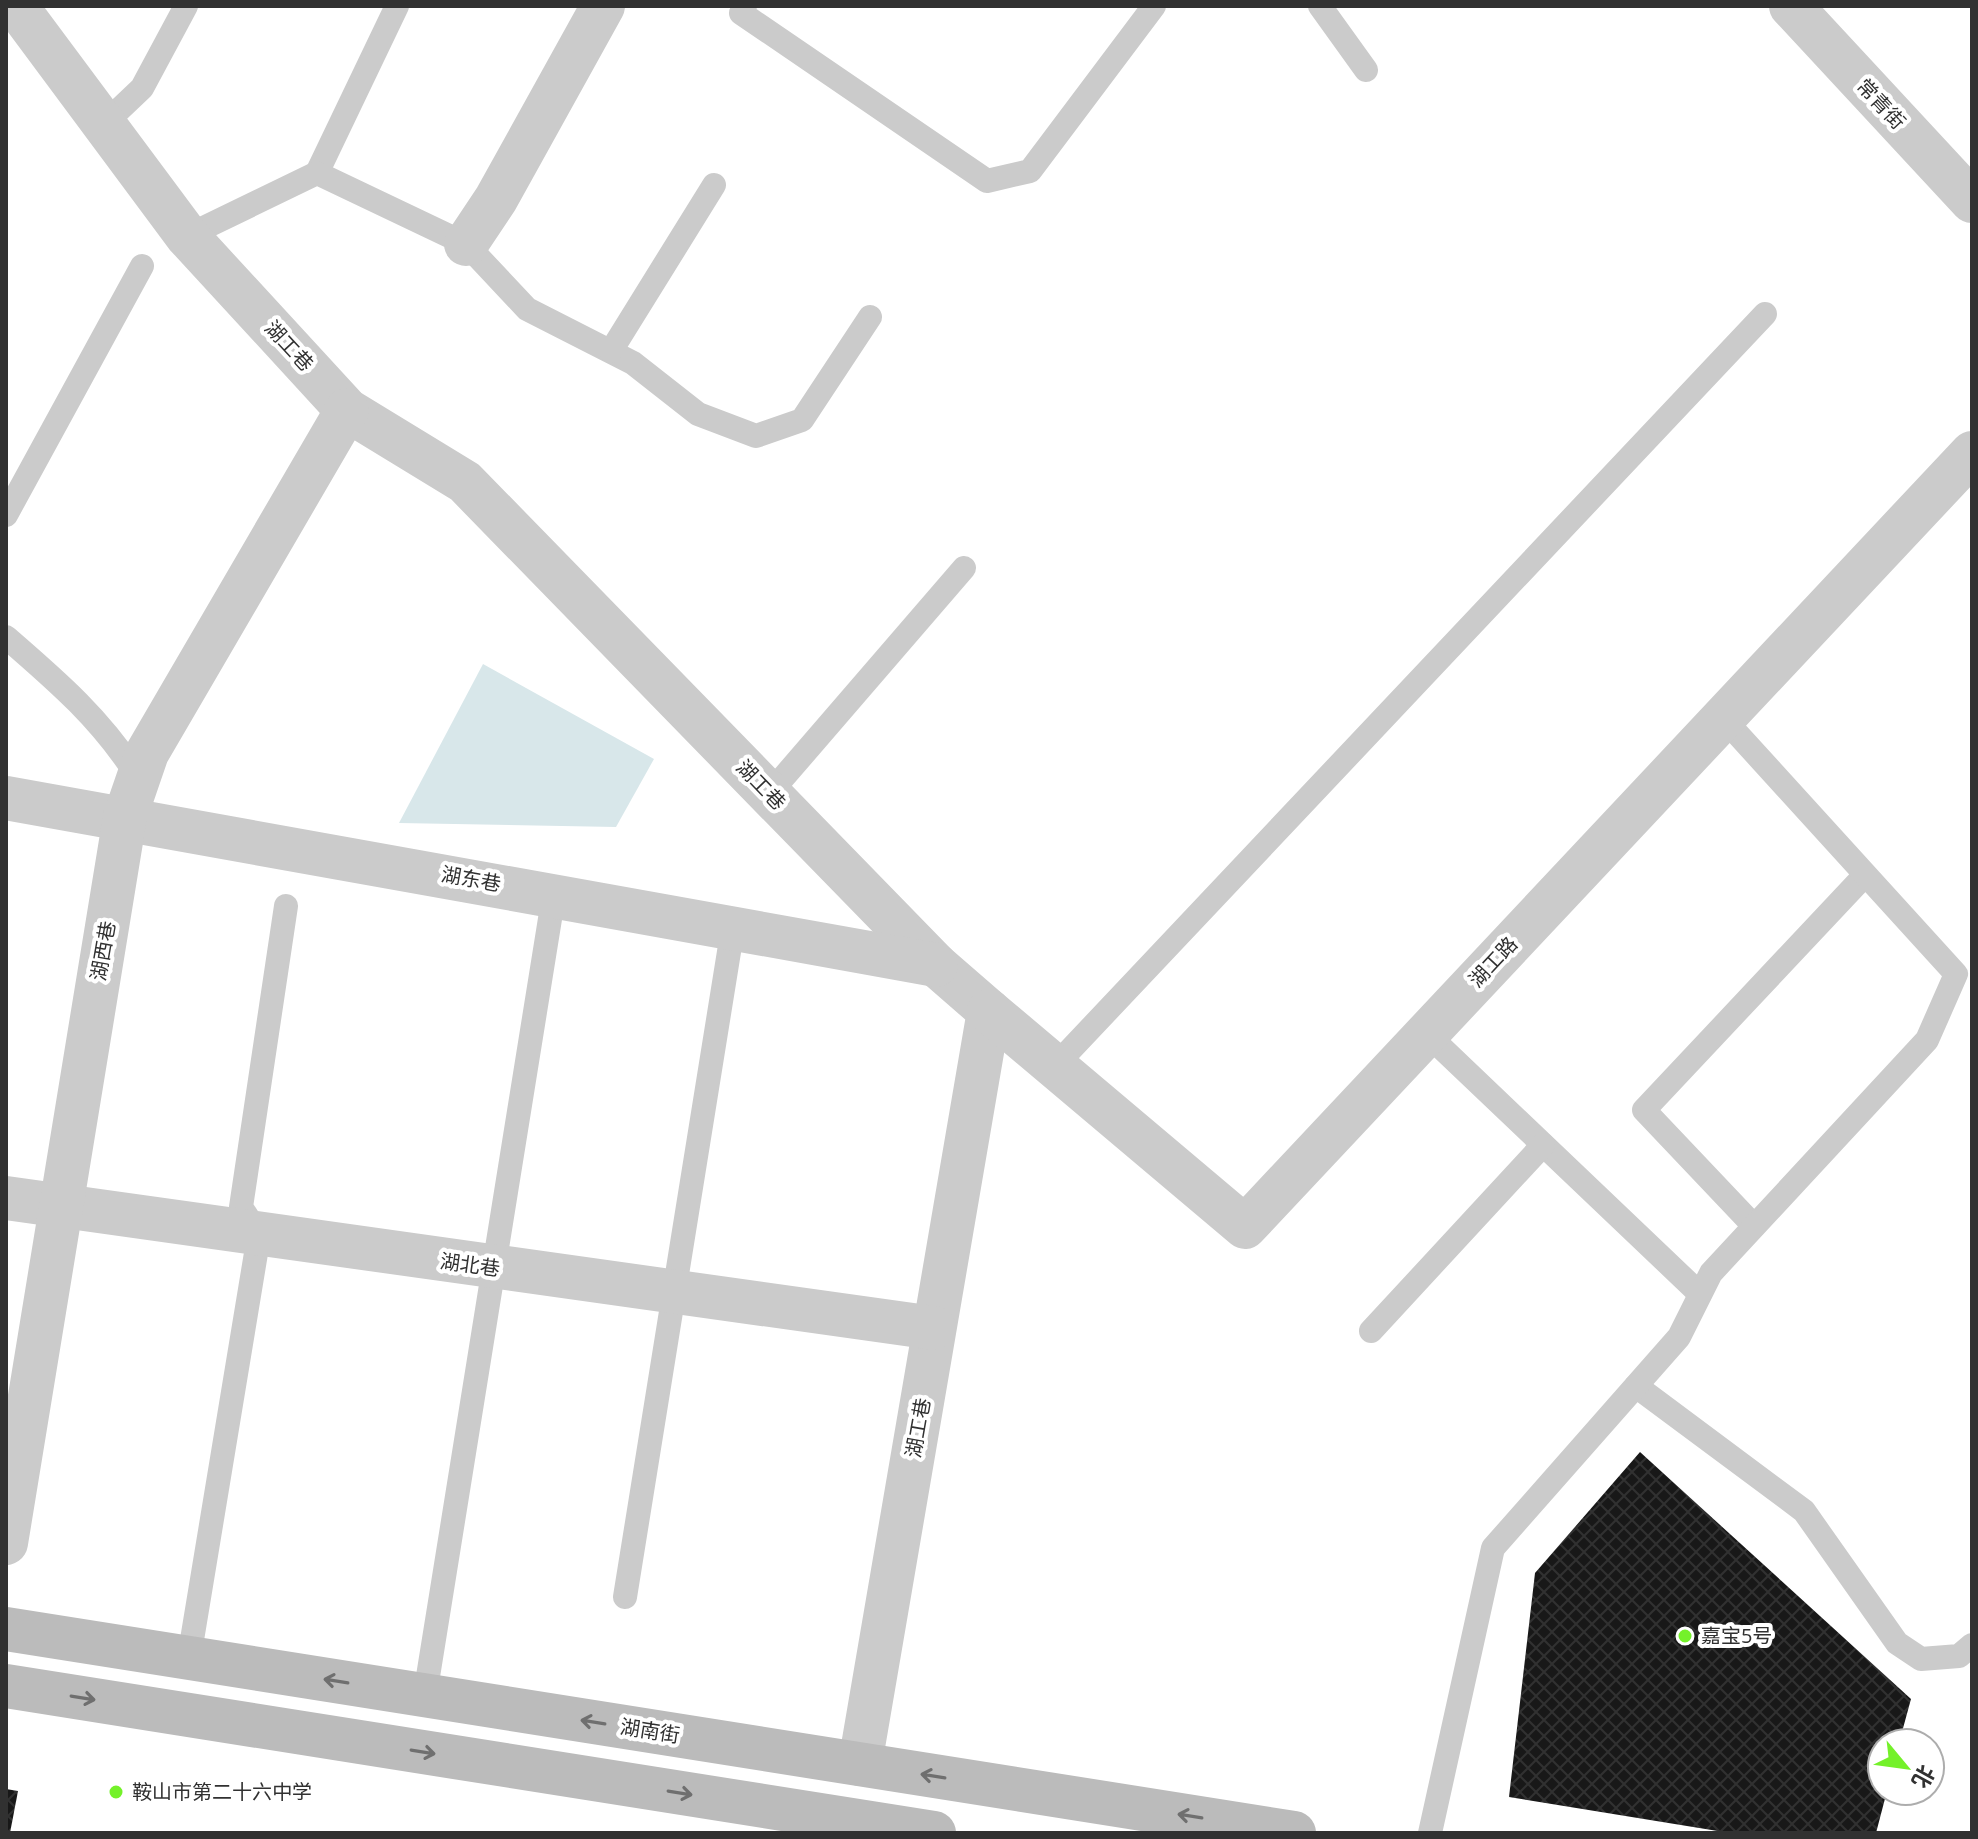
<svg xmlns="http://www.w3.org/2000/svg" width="1978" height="1839" font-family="'Open Sans','Noto Sans SC',sans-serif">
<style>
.green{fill:#d8e7ea}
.building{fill:url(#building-cross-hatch)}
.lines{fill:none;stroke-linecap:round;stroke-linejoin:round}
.service{stroke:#cbcbcb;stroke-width:24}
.minor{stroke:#cbcbcb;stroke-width:44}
.tertiary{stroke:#cbcbcb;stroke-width:44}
.secondary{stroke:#bbb;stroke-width:44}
.oneway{stroke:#6f6f6f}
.poi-dot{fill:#74f12a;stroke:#fff;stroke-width:3}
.labels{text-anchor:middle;stroke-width:8;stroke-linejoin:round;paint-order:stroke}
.street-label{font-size:20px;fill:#313131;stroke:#fff}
.poi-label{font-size:20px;fill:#313131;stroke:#fff;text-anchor:start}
</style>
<defs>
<pattern id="building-cross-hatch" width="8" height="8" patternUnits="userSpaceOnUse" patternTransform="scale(2)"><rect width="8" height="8" fill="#181818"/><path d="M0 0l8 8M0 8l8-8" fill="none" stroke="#313131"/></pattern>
</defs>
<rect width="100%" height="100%" fill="#fff"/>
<path class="green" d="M 483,664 L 654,759 L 616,827 L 399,823 Z"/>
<g class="building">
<path d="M 1640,1452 L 1911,1699 L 1899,1743 L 1882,1743 L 1882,1791 L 1887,1791 L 1876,1833 L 1730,1833 L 1509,1797 L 1535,1573 Z"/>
<path d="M 6,1789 L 18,1791 L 10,1833 L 6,1833 Z"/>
</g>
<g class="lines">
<g class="service">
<path d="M 745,6 L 741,13 L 987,181 L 1030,171 L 1154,6"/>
<path d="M 1320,6 L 1366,70"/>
<path d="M 102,126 L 142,88 L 186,6"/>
<path d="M 317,173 L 397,6"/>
<path d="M 187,236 L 317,173 L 466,244 L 527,309 L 633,363 L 698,414 L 756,436 L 802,420 L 870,317"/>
<path d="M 611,351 L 714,185"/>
<path d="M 6,515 L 142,266"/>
<path d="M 6,637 C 58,682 101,719 138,777"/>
<path d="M 782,779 L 964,568"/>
<path d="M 1426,1033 L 1700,1294"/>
<path d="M 1055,1066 L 1765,314"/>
<path d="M 1754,1226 L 1644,1110 L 1865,875"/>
<path d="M 1371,1331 L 1543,1145"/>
<path d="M 1636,1386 L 1804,1511 L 1897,1643 L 1921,1659 L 1959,1656 L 1972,1645"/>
<path d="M 625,1597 L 733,927"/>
<path d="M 189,1658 L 259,1235 L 241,1207 L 286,906"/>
<path d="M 425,1695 L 554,894"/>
<path d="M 1430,1833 L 1493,1548 L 1679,1337 L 1711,1273 L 1927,1040 L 1956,974 L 1723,718"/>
</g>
<g class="minor">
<path d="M 16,6 L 187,236 L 347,410 L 465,482 L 936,965 L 989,1011 L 860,1764"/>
<path d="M 466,244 L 496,199 L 603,6"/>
<path d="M 6,798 L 936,965"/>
<path d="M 989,1011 L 1245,1227 L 1972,453"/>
<path d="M 6,1198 L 934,1328"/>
<path d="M 6,1543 L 125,817 L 147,753 L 347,410"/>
</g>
<path class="tertiary" d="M 1791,6 L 1972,201"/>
<g class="secondary">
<path d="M 6,1629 L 1294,1833"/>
<path d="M 6,1686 L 934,1833"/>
</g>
</g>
<defs><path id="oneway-shaft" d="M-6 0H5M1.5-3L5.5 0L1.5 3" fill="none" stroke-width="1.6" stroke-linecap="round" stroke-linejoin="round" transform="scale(2)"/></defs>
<g class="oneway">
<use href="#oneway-shaft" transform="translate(336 1681) rotate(-171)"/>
<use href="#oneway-shaft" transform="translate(83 1698) rotate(9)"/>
<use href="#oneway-shaft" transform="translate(593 1722) rotate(-171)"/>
<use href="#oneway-shaft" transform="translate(423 1752) rotate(9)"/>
<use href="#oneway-shaft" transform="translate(933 1776) rotate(-171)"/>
<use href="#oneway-shaft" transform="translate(680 1793) rotate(9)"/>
<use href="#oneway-shaft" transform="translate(1190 1816) rotate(-171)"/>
</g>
<g class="poi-dot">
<circle cx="1685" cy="1636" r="8"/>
<circle cx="116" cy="1792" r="8"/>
</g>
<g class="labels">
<g class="street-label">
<text transform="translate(1881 104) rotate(47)" y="7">常青街</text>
<text transform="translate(289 346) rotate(47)" y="7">湖工巷</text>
<text transform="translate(761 785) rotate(46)" y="7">湖工巷</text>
<text transform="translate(471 879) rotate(10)" y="7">湖东巷</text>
<text transform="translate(103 951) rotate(-80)" y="7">湖西巷</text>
<text transform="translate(1493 962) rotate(-47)" y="7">湖工路</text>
<text transform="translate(470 1265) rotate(8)" y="7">湖北巷</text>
<text transform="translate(918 1428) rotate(-80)" y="7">湖工巷</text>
<text transform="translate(650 1731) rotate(9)" y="7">湖南街</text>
</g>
<g class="poi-label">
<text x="1701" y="1643">嘉宝5号</text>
<text x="132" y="1799">鞍山市第二十六中学</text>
</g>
</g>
<rect width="1978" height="1839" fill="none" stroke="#313131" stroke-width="16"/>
<g transform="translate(1906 1767) rotate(119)"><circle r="38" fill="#ffffff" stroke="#adadad" stroke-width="2"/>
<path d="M0-6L14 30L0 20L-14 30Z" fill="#74f12a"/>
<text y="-12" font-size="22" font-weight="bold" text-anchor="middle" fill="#313131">北</text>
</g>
</svg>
